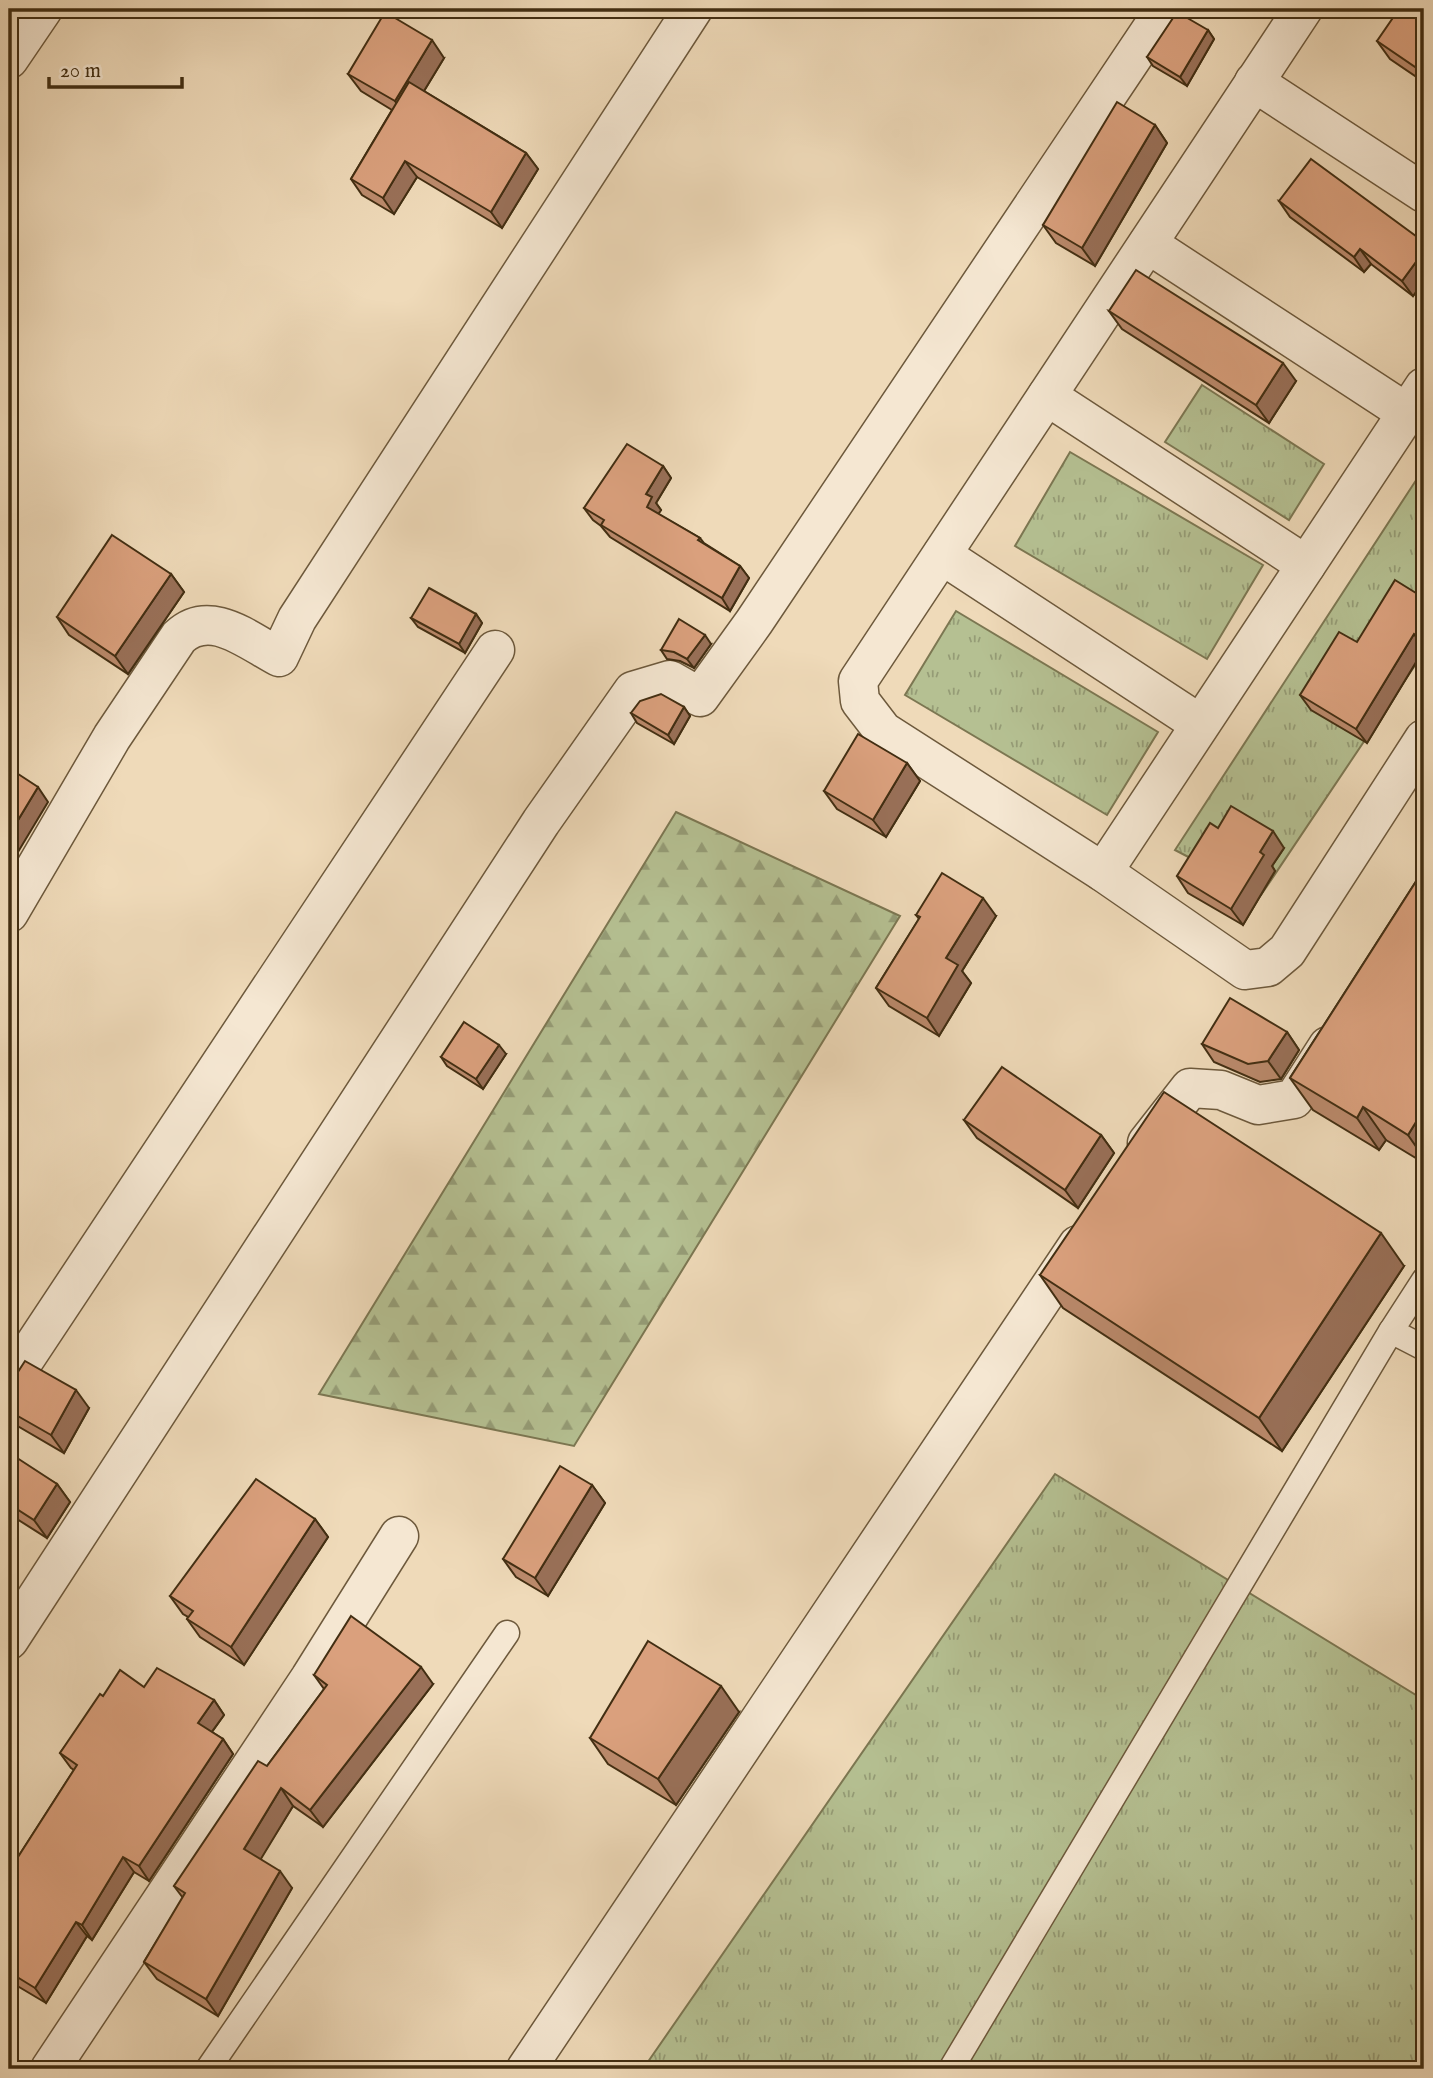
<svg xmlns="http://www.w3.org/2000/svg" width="1433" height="2078" font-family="'IM FELL English',serif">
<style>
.grass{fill:url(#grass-tufts);stroke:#7c7752;stroke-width:2}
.forest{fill:url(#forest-firs);stroke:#7c7752;stroke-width:2}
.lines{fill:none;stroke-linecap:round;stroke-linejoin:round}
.service-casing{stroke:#6d593c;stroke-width:27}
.minor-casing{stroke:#6d593c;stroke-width:41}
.service{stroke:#f5e7d2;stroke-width:24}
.minor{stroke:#f5e7d2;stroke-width:38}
.wall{fill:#bb8a6c;stroke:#422e12;stroke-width:2}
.shaded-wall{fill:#997058;stroke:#422e12;stroke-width:2}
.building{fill:#daa07d;stroke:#422e12;stroke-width:2}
</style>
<defs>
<pattern id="grass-tufts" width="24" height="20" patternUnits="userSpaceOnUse" patternTransform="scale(1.75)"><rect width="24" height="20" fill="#b5c092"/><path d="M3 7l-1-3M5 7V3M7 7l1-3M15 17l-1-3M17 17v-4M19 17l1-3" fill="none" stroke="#959c76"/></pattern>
<pattern id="forest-firs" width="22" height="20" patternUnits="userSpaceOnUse" patternTransform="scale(1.75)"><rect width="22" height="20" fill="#b5c092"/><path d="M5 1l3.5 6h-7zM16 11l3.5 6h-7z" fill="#959c76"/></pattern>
</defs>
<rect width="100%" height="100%" fill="#efdab9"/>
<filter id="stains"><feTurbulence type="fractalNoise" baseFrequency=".00286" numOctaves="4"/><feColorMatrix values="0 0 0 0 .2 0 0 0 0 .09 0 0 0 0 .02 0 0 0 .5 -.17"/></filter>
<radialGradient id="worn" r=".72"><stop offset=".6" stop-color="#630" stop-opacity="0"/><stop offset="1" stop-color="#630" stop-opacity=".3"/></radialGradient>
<g class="grass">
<path d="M 1202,385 L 1324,464 L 1289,520 L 1165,442 Z"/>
<path d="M 1070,452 L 1263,565 L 1207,659 L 1015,546 Z"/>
<path d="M 1424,468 L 1424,652 L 1261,895 L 1175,850 Z"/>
<path d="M 956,611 L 1158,732 L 1107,815 L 905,695 Z"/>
<path d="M 1055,1474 L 1424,1700 L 1424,2069 L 643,2069 Z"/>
</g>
<path class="forest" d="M 676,812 L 900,916 L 574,1446 L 319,1394 Z"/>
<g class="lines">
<defs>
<g id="service">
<path d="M 1424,1280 L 1391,1331 L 1424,1348"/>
<path d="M 208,2069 L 507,1633"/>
<path d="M 951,2069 L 1391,1331"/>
</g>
<g id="minor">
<path d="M 1303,9 L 858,681 L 860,701 L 883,731 L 1103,872 L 1245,970 L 1268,967 L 1287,951 L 1424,739"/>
<path d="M 9,59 L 43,9"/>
<path d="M 1254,82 L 1424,193"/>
<path d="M 1148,244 L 1407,413"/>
<path d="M 1047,396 L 1306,565"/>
<path d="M 942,555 L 1200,724"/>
<path d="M 1103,872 L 1424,387"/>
<path d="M 9,913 L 112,737 L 179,637 C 210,608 247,640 279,657 L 297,619 L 693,9"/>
<path d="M 1147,1143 L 1190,1088 L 1221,1090 L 1258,1105 L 1294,1099 L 1328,1046"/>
<path d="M 9,1383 L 495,650"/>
<path d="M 9,1640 L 541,822 L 633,691 L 670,680 L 700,697 L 754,622 L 1165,9"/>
<path d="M 50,2069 L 310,1678 L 399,1536"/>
<path d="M 526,2069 L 1078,1245"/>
</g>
</defs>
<use href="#service" class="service-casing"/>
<use href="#minor" class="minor-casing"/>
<use href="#service" class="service"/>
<use href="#minor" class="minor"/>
</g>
<g class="wall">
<path d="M 1424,9 L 1424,82 L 1390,59 L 1377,41 Z"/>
<path d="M 1208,30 L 1214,39 L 1187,86 L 1153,66 L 1147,57 Z"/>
<path d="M 444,58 L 424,91 L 526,153 L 538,169 L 502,228 L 417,177 L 394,214 L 362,195 L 351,179 L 392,110 L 361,91 L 348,74 Z"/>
<path d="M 1155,125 L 1167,143 L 1095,266 L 1056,243 L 1043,225 Z"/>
<path d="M 1279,201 L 1424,242 L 1424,281 L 1413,296 L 1371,264 L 1364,272 L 1290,217 Z"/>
<path d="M 1109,311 L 1296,381 L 1269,423 L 1122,329 Z"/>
<path d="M 663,466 L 671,478 L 656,503 L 661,510 L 658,514 L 700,538 L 704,543 L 740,566 L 749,578 L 730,611 L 610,537 L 601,526 L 593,520 L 584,508 Z"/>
<path d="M 171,574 L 184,592 L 128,674 L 69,635 L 57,617 Z"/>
<path d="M 1424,598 L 1424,649 L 1367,743 L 1311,710 L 1300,695 L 1357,642 Z"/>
<path d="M 476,614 L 482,623 L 465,653 L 418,627 L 411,618 Z"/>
<path d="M 711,644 L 694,668 L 680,661 L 667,659 L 661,650 Z"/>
<path d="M 684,707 L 690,716 L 674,744 L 637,723 L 631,713 Z"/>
<path d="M 907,763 L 920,781 L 886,837 L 837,809 L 824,791 Z"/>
<path d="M 1218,828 L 1284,848 L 1272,866 L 1275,871 L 1243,925 L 1188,893 L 1177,876 Z"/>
<path d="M 1424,869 L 1424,1163 L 1386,1140 L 1379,1150 L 1313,1110 L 1290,1078 Z"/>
<path d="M 916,915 L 996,916 L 962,971 L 971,983 L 939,1036 L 889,1006 L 876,988 L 919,919 Z"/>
<path d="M 1287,1032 L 1299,1050 L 1281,1079 L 1260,1082 L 1214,1062 L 1202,1044 Z"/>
<path d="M 506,1054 L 483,1089 L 447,1066 L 441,1057 Z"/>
<path d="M 964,1120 L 1101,1135 L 1114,1153 L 1078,1208 L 977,1138 Z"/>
<path d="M 1404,1266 L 1282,1451 L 1063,1308 L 1040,1275 Z"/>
<path d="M 9,1381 L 89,1408 L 64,1453 L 9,1421 Z"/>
<path d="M 9,1457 L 57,1484 L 70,1502 L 47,1538 L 9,1514 Z"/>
<path d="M 592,1485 L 605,1503 L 548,1596 L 516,1577 L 503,1559 Z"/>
<path d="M 315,1519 L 328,1537 L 244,1665 L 200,1637 L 187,1619 L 188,1617 L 183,1614 L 170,1596 Z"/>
<path d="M 314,1675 L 433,1684 L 323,1827 L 293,1806 L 260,1859 L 292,1888 L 218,2016 L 157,1979 L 144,1962 L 183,1898 L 174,1886 L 267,1766 L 324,1689 Z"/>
<path d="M 144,1687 L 214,1700 L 224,1715 L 212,1732 L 223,1739 L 233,1754 L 149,1881 L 134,1872 L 92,1940 L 87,1936 L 46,2003 L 9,1981 L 9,1871 L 74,1770 L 71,1768 L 60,1753 L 103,1696 Z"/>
<path d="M 739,1712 L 676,1805 L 608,1764 L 590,1738 Z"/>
</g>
<g class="shaded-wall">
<path d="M 1208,30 L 1214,39 L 1187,86 L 1180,77 Z"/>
<path d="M 432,40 L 444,58 L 407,119 L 395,101 Z"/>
<path d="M 1155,125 L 1167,143 L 1095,266 L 1082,248 Z"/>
<path d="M 526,153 L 538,169 L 502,228 L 491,212 Z"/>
<path d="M 405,161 L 417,177 L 394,214 L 383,198 Z"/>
<path d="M 1360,249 L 1371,264 L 1364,272 L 1354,257 Z"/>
<path d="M 1424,251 L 1424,281 L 1413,296 L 1402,281 Z"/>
<path d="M 1283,363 L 1296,381 L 1269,423 L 1256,405 Z"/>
<path d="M 663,466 L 671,478 L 656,503 L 661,510 L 655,519 L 647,507 L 646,494 Z"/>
<path d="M 740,566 L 749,578 L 730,611 L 722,598 Z"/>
<path d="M 171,574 L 184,592 L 128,674 L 115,656 Z"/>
<path d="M 476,614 L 482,623 L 465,653 L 459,644 Z"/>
<path d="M 1424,626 L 1424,646 L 1418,637 Z"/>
<path d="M 1414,634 L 1424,649 L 1367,743 L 1356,729 Z"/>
<path d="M 705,635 L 711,644 L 694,668 L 687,659 Z"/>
<path d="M 684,707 L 690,716 L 674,744 L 668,735 Z"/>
<path d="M 907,763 L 920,781 L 886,837 L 873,820 Z"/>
<path d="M 38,787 L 48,802 L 9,867 L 9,835 Z"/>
<path d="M 1273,831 L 1284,848 L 1272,866 L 1275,871 L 1243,925 L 1231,909 L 1260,852 Z"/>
<path d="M 983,898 L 996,916 L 962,971 L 971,983 L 939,1036 L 927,1018 L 946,958 Z"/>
<path d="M 1287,1032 L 1299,1050 L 1281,1079 L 1268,1061 Z"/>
<path d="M 499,1045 L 506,1054 L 483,1089 L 476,1079 Z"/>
<path d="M 1363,1107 L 1386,1140 L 1379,1150 L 1357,1118 Z"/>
<path d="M 1424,1109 L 1424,1158 L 1408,1135 Z"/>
<path d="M 1101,1135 L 1114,1153 L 1078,1208 L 1065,1190 Z"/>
<path d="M 1381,1233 L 1404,1266 L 1282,1451 L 1259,1418 Z"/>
<path d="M 76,1390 L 89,1408 L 64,1453 L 51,1435 Z"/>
<path d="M 57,1484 L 70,1502 L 47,1538 L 34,1520 Z"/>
<path d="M 592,1485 L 605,1503 L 548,1596 L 535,1578 Z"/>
<path d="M 315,1519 L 328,1537 L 244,1665 L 231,1647 Z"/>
<path d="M 9,1588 L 13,1594 L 9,1601 Z"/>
<path d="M 421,1667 L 433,1684 L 323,1827 L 310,1810 Z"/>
<path d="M 721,1686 L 739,1712 L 676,1805 L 658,1779 Z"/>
<path d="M 214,1700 L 224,1715 L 208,1737 L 198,1723 Z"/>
<path d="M 223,1739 L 233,1754 L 149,1881 L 139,1866 Z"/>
<path d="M 281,1788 L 293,1806 L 256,1867 L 244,1849 Z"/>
<path d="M 123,1857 L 134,1872 L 92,1940 L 82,1925 Z"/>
<path d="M 280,1871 L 292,1888 L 218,2016 L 206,1999 Z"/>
<path d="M 76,1922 L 87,1936 L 46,2003 L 35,1988 Z"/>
</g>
<g class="building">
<path d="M 1399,9 L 1424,9 L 1424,73 L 1377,41 Z"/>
<path d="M 385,12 L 432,40 L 395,101 L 348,74 Z"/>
<path d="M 1177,12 L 1208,30 L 1180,77 L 1147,57 Z"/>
<path d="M 409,82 L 526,153 L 491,212 L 405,161 L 383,198 L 351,179 Z"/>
<path d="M 1117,102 L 1155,125 L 1082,248 L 1043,225 Z"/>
<path d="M 1311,159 L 1424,242 L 1424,251 L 1402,281 L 1360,249 L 1354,257 L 1279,201 Z"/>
<path d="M 1136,270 L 1283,363 L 1256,405 L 1109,311 Z"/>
<path d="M 627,444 L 663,466 L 646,494 L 652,497 L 647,507 L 700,538 L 698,540 L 740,566 L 722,598 L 601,525 L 604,520 L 584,508 Z"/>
<path d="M 112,535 L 171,574 L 115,656 L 57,617 Z"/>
<path d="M 1395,580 L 1424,598 L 1424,626 L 1418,637 L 1414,634 L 1356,729 L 1300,695 L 1339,632 L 1357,642 Z"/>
<path d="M 429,588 L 476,614 L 459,644 L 411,618 Z"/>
<path d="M 679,619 L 705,635 L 687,659 L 674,652 L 661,650 Z"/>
<path d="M 661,694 L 684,707 L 668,735 L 631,713 L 640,701 Z"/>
<path d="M 858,734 L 907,763 L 873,820 L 824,791 Z"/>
<path d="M 9,768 L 38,787 L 9,835 Z"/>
<path d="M 1231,806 L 1273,831 L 1260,852 L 1264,855 L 1231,909 L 1177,876 L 1210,823 L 1218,828 Z"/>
<path d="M 1424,869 L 1424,1109 L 1408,1135 L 1363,1107 L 1357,1118 L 1290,1078 Z"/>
<path d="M 942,873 L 983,898 L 946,958 L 958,965 L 927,1018 L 876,988 L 920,917 L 916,915 Z"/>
<path d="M 1230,998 L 1287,1032 L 1268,1061 L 1248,1064 L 1202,1044 Z"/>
<path d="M 464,1022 L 499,1045 L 476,1079 L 441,1057 Z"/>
<path d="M 1002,1067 L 1101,1135 L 1065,1190 L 964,1120 Z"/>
<path d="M 1164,1092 L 1381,1233 L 1259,1418 L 1040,1275 Z"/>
<path d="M 25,1361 L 76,1390 L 51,1435 L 9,1411 L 9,1381 L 14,1378 Z"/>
<path d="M 11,1454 L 57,1484 L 34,1520 L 9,1504 L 9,1457 Z"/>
<path d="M 560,1466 L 592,1485 L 535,1578 L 503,1559 Z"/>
<path d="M 256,1479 L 315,1519 L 231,1647 L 187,1619 L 193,1611 L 170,1596 Z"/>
<path d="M 351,1616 L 421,1667 L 310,1810 L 281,1788 L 244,1849 L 280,1871 L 206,1999 L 144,1962 L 185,1893 L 174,1886 L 258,1761 L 267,1766 L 327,1685 L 314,1675 Z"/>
<path d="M 648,1641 L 721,1686 L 658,1779 L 590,1738 Z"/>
<path d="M 157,1668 L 214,1700 L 198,1723 L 223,1739 L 139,1866 L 123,1857 L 82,1925 L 76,1922 L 35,1988 L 9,1972 L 9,1871 L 77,1765 L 60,1753 L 100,1694 L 103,1696 L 120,1670 L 144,1687 Z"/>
</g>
<rect width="1433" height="2078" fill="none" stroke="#efdab9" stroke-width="35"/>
<rect x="10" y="10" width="1412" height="2057" fill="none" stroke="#422e12" stroke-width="3.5"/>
<rect x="18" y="18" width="1398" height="2043" fill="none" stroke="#422e12" stroke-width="2"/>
<path d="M49 77v10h133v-10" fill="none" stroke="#422e12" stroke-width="3.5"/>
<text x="60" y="77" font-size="21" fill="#422e12" stroke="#f5e7d2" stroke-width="5" paint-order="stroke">20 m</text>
<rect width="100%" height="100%" filter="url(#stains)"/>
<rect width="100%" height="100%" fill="url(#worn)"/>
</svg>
